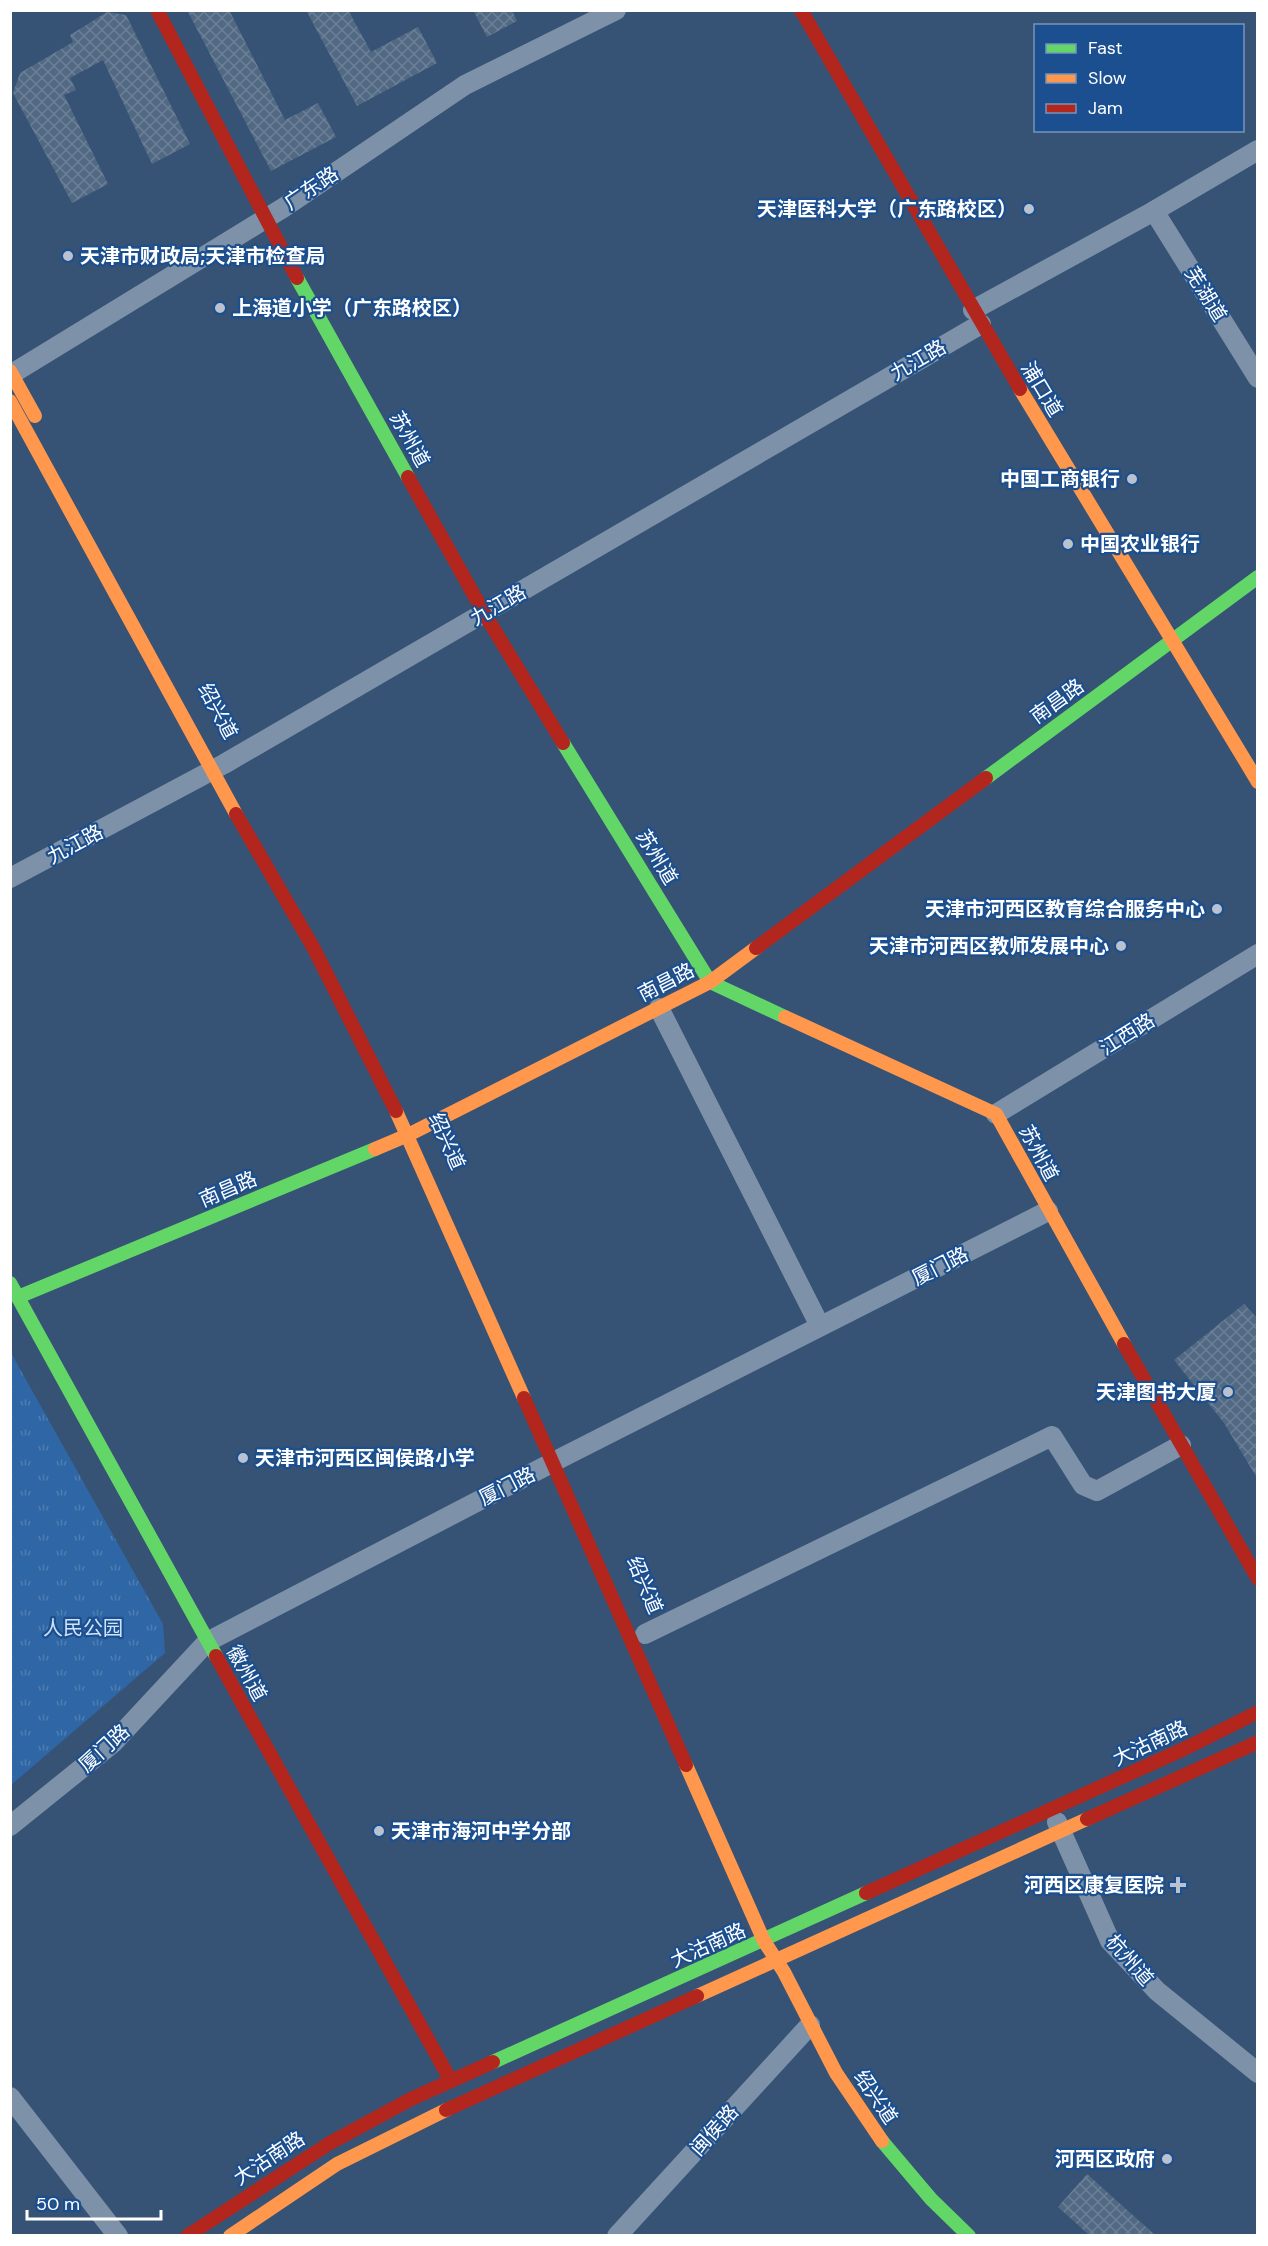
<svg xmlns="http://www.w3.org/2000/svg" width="1268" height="2246" font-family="'DM Sans','Noto Sans SC',sans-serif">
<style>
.park{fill:url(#park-tufts)}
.building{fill:url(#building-cross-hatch)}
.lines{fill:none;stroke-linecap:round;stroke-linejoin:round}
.street{stroke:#7d92a8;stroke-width:20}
.fast{stroke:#63d668;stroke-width:14}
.slow{stroke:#ff974d;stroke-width:14}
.jam{stroke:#b3261e;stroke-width:14}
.poi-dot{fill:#b9c2ce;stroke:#1b4f8f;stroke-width:2}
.labels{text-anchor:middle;stroke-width:4.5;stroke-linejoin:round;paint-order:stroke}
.street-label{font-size:20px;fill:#fff;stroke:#1b4f8f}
.poi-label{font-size:20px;font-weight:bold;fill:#fff;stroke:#1b4f8f;text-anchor:end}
.park-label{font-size:20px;fill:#cfe3fa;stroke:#1b4f8f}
</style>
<defs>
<pattern id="park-tufts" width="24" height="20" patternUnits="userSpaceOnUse" patternTransform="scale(1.5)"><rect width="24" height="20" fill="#2f66a5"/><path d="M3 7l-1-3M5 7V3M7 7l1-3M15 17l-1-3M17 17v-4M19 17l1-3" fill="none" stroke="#4e7db2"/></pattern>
<pattern id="building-cross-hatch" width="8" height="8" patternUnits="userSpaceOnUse" patternTransform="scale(1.5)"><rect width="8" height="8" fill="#526984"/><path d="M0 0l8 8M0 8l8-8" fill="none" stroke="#6c8096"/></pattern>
</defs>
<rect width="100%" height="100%" fill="#365274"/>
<path class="park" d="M 11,1353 L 163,1624 L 165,1653 L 11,1785 Z"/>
<g class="building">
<path d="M 187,10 L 229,10 L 285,120 L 318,103 L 336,137 L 271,171 Z"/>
<path d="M 306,10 L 348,10 L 371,52 L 418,27 L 437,63 L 357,106 Z"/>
<path d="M 473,10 L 512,10 L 517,21 L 487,37 Z"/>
<path d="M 107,12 L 126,15 L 190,144 L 152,164 L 103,60 L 70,78 L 76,90 L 64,95 L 108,184 L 72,203 L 13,93 L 20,73 L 73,42 L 70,35 Z"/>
<path d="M 1244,1304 L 1257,1318 L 1257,1478 L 1224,1423 L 1174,1360 Z"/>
<path d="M 1087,2174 L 1155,2235 L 1089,2235 L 1058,2207 Z"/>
</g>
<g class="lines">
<g class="street">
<path d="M 1154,211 L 1258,378"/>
<path d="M 973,310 L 1154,211 L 1258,150"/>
<path d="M 10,375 L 283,208 L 465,85 L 616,10"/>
<path d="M 10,878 L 224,764 L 981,324"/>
<path d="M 659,1008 L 820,1326"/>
<path d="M 996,1114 L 1258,954"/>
<path d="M 645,1634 L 1052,1436 L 1083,1485 L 1097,1491 L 1181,1445"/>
<path d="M 1057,1822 L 1110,1941 L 1157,1991 L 1258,2073"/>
<path d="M 10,1826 L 113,1743 L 207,1642 L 565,1456 L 1048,1211"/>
<path d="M 10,2097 L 118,2236"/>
<path d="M 617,2236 L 810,2025"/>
</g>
<g class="fast">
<path d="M 297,278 L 408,477"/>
<path d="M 563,743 L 710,982 L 785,1017"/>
<path d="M 986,778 L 1258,577"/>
<path d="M 10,1283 L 216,1656"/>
<path d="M 18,1297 L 375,1149"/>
<path d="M 493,2062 L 866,1893"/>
<path d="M 882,2141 L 931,2199 L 969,2236"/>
</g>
<g class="slow">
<path d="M 10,371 L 35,416"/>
<path d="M 1020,389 L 1258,782"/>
<path d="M 10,401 L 236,814"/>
<path d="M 785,1017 L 996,1114 L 1124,1344"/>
<path d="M 396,1111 L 524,1398"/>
<path d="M 375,1149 L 408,1135 L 710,982 L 756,948"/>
<path d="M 686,1765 L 764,1941 L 784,1972 L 836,2073 L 882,2141"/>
<path d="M 697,1996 L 1087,1819"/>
<path d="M 230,2236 L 337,2164 L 446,2110"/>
</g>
<g class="jam">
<path d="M 157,10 L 297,278"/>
<path d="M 801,10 L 1020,389"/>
<path d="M 408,477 L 484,613 L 563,743"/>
<path d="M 236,814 L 313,947 L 396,1111"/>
<path d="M 756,948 L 986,778"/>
<path d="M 1124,1344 L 1258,1579"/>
<path d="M 524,1398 L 686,1765"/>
<path d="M 216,1656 L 451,2081"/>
<path d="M 1087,1819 L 1258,1742"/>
<path d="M 866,1893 L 1184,1749 L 1258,1712"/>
<path d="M 446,2110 L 697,1996"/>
<path d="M 187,2236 L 330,2143 L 411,2099 L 493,2062"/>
</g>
</g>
<g class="poi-dot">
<circle cx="1029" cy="209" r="6"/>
<circle cx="68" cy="256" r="6"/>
<circle cx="220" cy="308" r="6"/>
<circle cx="1132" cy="479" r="6"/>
<circle cx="1068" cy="544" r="6"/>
<circle cx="1217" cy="909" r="6"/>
<circle cx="1121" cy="946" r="6"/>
<circle cx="1228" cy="1392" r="6"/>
<circle cx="243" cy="1458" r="6"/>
<circle cx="379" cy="1831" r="6"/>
<path d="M1175 1876h6v6h6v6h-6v6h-6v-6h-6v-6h6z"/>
<circle cx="1167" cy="2159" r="6"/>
</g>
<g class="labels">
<g class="street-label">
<text transform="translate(311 188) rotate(-34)" y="7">广东路</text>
<text transform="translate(1206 294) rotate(58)" y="7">芜湖道</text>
<text transform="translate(918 360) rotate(-30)" y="7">九江路</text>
<text transform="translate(1042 389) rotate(59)" y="7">浦口道</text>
<text transform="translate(410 439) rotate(61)" y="7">苏州道</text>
<text transform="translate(498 605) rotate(-30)" y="7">九江路</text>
<text transform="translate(1057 701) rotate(-36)" y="7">南昌路</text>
<text transform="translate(218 711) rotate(62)" y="7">绍兴道</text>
<text transform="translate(75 844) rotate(-28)" y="7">九江路</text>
<text transform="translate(657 857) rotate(59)" y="7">苏州道</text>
<text transform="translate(666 982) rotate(-27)" y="7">南昌路</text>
<text transform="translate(1127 1034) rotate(-32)" y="7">江西路</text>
<text transform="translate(447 1141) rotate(66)" y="7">绍兴道</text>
<text transform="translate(1039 1153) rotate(62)" y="7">苏州道</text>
<text transform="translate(228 1189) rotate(-23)" y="7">南昌路</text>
<text transform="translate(940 1266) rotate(-27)" y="7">厦门路</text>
<text transform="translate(507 1486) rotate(-27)" y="7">厦门路</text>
<text transform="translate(645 1585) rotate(67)" y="7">绍兴道</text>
<text transform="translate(247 1673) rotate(61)" y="7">徽州道</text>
<text transform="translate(1150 1743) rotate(-25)" y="7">大沽南路</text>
<text transform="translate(104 1748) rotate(-42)" y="7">厦门路</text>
<text transform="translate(708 1945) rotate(-24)" y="7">大沽南路</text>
<text transform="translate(1130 1960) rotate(49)" y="7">杭州道</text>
<text transform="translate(876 2097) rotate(56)" y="7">绍兴道</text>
<text transform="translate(714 2130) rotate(-48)" y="7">闽侯路</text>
<text transform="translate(269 2158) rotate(-33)" y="7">大沽南路</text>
</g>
<g class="poi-label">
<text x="1017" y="216">天津医科大学（广东路校区）</text>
<text x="80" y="263" text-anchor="start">天津市财政局;天津市检查局</text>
<text x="232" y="315" text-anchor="start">上海道小学（广东路校区）</text>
<text x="1120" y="486">中国工商银行</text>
<text x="1080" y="551" text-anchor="start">中国农业银行</text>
<text x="1205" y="916">天津市河西区教育综合服务中心</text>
<text x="1109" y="953">天津市河西区教师发展中心</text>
<text x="1216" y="1399">天津图书大厦</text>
<text x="255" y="1465" text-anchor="start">天津市河西区闽侯路小学</text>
<text x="391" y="1838" text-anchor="start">天津市海河中学分部</text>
<text x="1164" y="1892">河西区康复医院</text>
<text x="1155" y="2166">河西区政府</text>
</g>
<g class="park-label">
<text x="83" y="1635">人民公园</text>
</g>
</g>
<rect width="1268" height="2246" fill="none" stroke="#ffffff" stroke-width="24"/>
<rect x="1034" y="24" width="210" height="108" fill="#1b4f8f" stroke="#7695bc" stroke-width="1.5"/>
<rect x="1046" y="44" width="30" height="9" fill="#63d668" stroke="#7695bc" stroke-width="1.5"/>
<text x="1088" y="54" font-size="18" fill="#ffffff">Fast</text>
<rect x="1046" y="74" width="30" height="9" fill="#ff974d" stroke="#7695bc" stroke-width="1.5"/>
<text x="1088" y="84" font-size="18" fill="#ffffff">Slow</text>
<rect x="1046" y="104" width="30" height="9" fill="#b3261e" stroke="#7695bc" stroke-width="1.5"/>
<text x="1088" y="114" font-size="18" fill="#ffffff">Jam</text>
<path d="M27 2210v9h134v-9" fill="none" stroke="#ffffff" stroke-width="3"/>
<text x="36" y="2210" font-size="18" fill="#ffffff" stroke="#1b4f8f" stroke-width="4.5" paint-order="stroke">50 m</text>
</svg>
